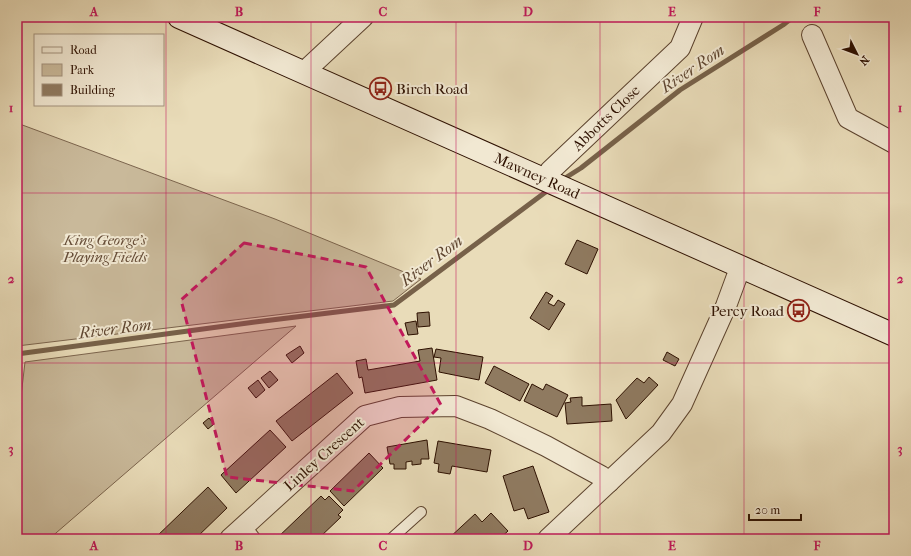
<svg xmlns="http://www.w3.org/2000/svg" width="911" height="556" font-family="'IM FELL French Canon',serif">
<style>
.green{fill:#c9b99a;stroke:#7b644d}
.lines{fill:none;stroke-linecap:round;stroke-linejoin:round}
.stream{stroke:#776149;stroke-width:5}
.building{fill:#8f7a60;stroke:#2d1000}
.lane-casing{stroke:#5c432e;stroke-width:12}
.street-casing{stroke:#5c432e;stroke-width:22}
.secondary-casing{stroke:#2d1000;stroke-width:24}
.lane{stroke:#f1e8d2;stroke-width:10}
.street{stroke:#f1e8d2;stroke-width:20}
.secondary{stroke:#f1e8d2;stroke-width:22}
.marked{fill:#c2185b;fill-opacity:0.2;stroke:#c2185b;stroke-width:3;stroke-dasharray:8 5;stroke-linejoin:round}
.grid{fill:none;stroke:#c2185b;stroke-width:1;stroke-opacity:0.55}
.labels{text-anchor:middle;stroke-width:4;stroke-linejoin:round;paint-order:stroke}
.poi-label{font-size:15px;fill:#2d1000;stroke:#f1e8d2;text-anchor:start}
.street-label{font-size:15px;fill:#2d1000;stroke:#f1e8d2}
.park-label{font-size:15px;font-style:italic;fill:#644b36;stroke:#f1e8d2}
.water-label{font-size:16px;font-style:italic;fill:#5f4631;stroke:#f1e8d2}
.neatline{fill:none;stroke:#c2185b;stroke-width:1.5}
.grid-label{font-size:13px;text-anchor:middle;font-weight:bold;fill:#c2185b}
</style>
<rect width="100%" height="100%" fill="#e9dcb9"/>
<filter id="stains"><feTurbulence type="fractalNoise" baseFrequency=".005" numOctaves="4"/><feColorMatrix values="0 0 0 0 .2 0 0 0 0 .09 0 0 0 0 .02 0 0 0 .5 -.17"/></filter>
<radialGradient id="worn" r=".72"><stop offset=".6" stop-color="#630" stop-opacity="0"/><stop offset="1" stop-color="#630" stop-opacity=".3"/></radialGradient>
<g class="green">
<path d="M 17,123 L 275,219 L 421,279 L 393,301 L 17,346 Z"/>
<path d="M 296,326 L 49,539 L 17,539 L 17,431 L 25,362 Z"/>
</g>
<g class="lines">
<g class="stream">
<path d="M 562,180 L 581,168 L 680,90 L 783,25 L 793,17"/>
<path d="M 17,354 L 255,322 L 394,305 L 551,188"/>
</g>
</g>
<g class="building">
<path d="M 577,240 L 598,249 L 587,274 L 565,264 Z"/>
<path d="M 546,292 L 553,296 L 548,303 L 554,306 L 558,300 L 565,304 L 549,330 L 530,318 Z"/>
<path d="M 429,312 L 430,326 L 418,327 L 417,313 Z"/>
<path d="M 416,321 L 418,334 L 408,335 L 405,323 Z"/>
<path d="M 300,346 L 304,353 L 292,363 L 286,355 Z"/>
<path d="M 432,348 L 437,380 L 365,393 L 362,377 L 359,378 L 356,361 L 366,359 L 368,370 L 420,361 L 418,350 Z"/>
<path d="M 436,349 L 483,357 L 479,380 L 439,372 L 441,358 L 434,357 Z"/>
<path d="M 667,352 L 679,359 L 675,366 L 663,360 Z"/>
<path d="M 494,366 L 529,384 L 520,401 L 485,383 Z"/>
<path d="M 270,371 L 278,380 L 269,388 L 261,378 Z"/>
<path d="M 337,373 L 353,393 L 292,441 L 276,421 Z"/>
<path d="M 649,377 L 658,385 L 626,419 L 616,400 L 637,378 L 644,383 Z"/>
<path d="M 258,380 L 265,390 L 256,398 L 248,388 Z"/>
<path d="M 532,384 L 543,390 L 546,384 L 568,395 L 557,417 L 524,401 Z"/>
<path d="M 582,397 L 582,406 L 611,404 L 612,421 L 567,424 L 565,403 L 571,402 L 570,398 Z"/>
<path d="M 209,418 L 214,424 L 208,429 L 203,423 Z"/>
<path d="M 270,430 L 286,447 L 236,493 L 221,475 Z"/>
<path d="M 427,440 L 429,459 L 421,459 L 421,464 L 412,465 L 412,461 L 406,462 L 406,469 L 394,469 L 394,464 L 390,464 L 387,447 Z"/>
<path d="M 438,441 L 491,450 L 487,472 L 452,466 L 450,474 L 438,472 L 439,464 L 434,463 Z"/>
<path d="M 369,453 L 383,468 L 344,506 L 330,491 Z"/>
<path d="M 533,466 L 549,512 L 528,519 L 524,508 L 514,511 L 503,476 Z"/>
<path d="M 208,487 L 227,508 L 195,539 L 154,539 Z"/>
<path d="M 321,496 L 325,500 L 329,496 L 343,510 L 338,515 L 341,517 L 318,539 L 276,539 Z"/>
<path d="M 491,513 L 508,531 L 499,539 L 448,539 L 475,514 L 482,522 Z"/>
</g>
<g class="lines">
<defs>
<g id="lane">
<path d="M 245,525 L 256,539"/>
<path d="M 391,539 L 421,512"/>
</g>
<g id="street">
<path d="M 812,35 L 848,118 L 894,143"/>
<path d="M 304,72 L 363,17"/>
<path d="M 545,180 L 550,171 L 680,48 L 693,17"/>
<path d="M 230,539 L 365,416 L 400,407 L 456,406 L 490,419 L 546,446 L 601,476 L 609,482"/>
<path d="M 548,539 L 661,433 L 682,404 L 726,306 L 740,268"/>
</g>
<path id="secondary" d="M 179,17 L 894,335"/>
</defs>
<use href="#lane" class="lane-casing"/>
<use href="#street" class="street-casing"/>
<use href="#secondary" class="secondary-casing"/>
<use href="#lane" class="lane"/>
<use href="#street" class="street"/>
<use href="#secondary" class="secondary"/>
</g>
<path class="marked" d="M 244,243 L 366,267 L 441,405 L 353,491 L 227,477 L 181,300 Z"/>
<path class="grid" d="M 166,17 L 166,539M 311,17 L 311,539M 456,17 L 456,539M 600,17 L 600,539M 744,17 L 744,539M 17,193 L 894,193M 17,363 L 894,363"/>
<defs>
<symbol id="bus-ring" viewBox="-11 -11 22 22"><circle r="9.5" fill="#f1e8d2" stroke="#8f2418" stroke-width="1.5"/><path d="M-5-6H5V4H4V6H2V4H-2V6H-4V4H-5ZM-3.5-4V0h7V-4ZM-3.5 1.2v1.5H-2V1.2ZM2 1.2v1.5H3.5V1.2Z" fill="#8f2418"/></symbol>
</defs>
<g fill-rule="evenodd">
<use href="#bus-ring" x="368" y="76" width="25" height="25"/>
<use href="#bus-ring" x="786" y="298" width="25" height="25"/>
</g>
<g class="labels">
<g class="poi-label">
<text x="396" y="94">Birch Road</text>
<text x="784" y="316" text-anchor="end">Percy Road</text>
</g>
<g class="street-label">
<text transform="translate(606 118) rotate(-44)" y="5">Abbotts Close</text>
<text transform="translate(537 176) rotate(24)" y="5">Mawney Road</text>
<text transform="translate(324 454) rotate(-42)" y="5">Linley Crescent</text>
</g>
<g class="park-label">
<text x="105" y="245">King George's<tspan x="105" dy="17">Playing Fields</tspan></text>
</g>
<g class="water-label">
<text transform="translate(692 68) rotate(-34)" y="6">River Rom</text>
<text transform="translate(431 260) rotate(-37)" y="6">River Rom</text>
<text transform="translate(115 328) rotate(-7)" y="6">River Rom</text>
</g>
</g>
<rect width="911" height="556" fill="none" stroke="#e9dcb9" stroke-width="44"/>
<rect x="34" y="34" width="130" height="72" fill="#f1e8d2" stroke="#a3927e"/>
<rect x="42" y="47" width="20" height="6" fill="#f1e8d2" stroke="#a3927e"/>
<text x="70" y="54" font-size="12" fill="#2d1000">Road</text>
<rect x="42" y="64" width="20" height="12" fill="#c9b99a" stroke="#a3927e"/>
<text x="70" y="74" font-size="12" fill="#2d1000">Park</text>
<rect x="42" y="84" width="20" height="12" fill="#8f7a60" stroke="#a3927e"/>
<text x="70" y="94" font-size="12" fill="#2d1000">Building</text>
<g transform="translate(857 54) rotate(132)" stroke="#f1e8d2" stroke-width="3" paint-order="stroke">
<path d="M0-3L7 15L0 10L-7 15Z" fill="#2d1000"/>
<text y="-6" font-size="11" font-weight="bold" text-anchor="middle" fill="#2d1000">N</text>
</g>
<path d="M749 514v6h52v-6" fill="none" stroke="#2d1000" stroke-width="2"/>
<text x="755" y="514" font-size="12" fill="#2d1000" stroke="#f1e8d2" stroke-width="3" paint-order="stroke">20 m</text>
<rect x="22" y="22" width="867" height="512" class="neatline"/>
<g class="grid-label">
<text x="94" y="16">A</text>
<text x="239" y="16">B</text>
<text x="383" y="16">C</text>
<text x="528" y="16">D</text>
<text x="672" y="16">E</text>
<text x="817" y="16">F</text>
<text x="11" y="112">1</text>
<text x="900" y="112">1</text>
<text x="11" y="283">2</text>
<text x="900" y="283">2</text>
<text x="11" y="453">3</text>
<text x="900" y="453">3</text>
<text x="94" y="550">A</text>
<text x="239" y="550">B</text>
<text x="383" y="550">C</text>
<text x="528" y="550">D</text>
<text x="672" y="550">E</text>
<text x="817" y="550">F</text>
</g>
<rect width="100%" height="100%" filter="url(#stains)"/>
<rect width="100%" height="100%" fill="url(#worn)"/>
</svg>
